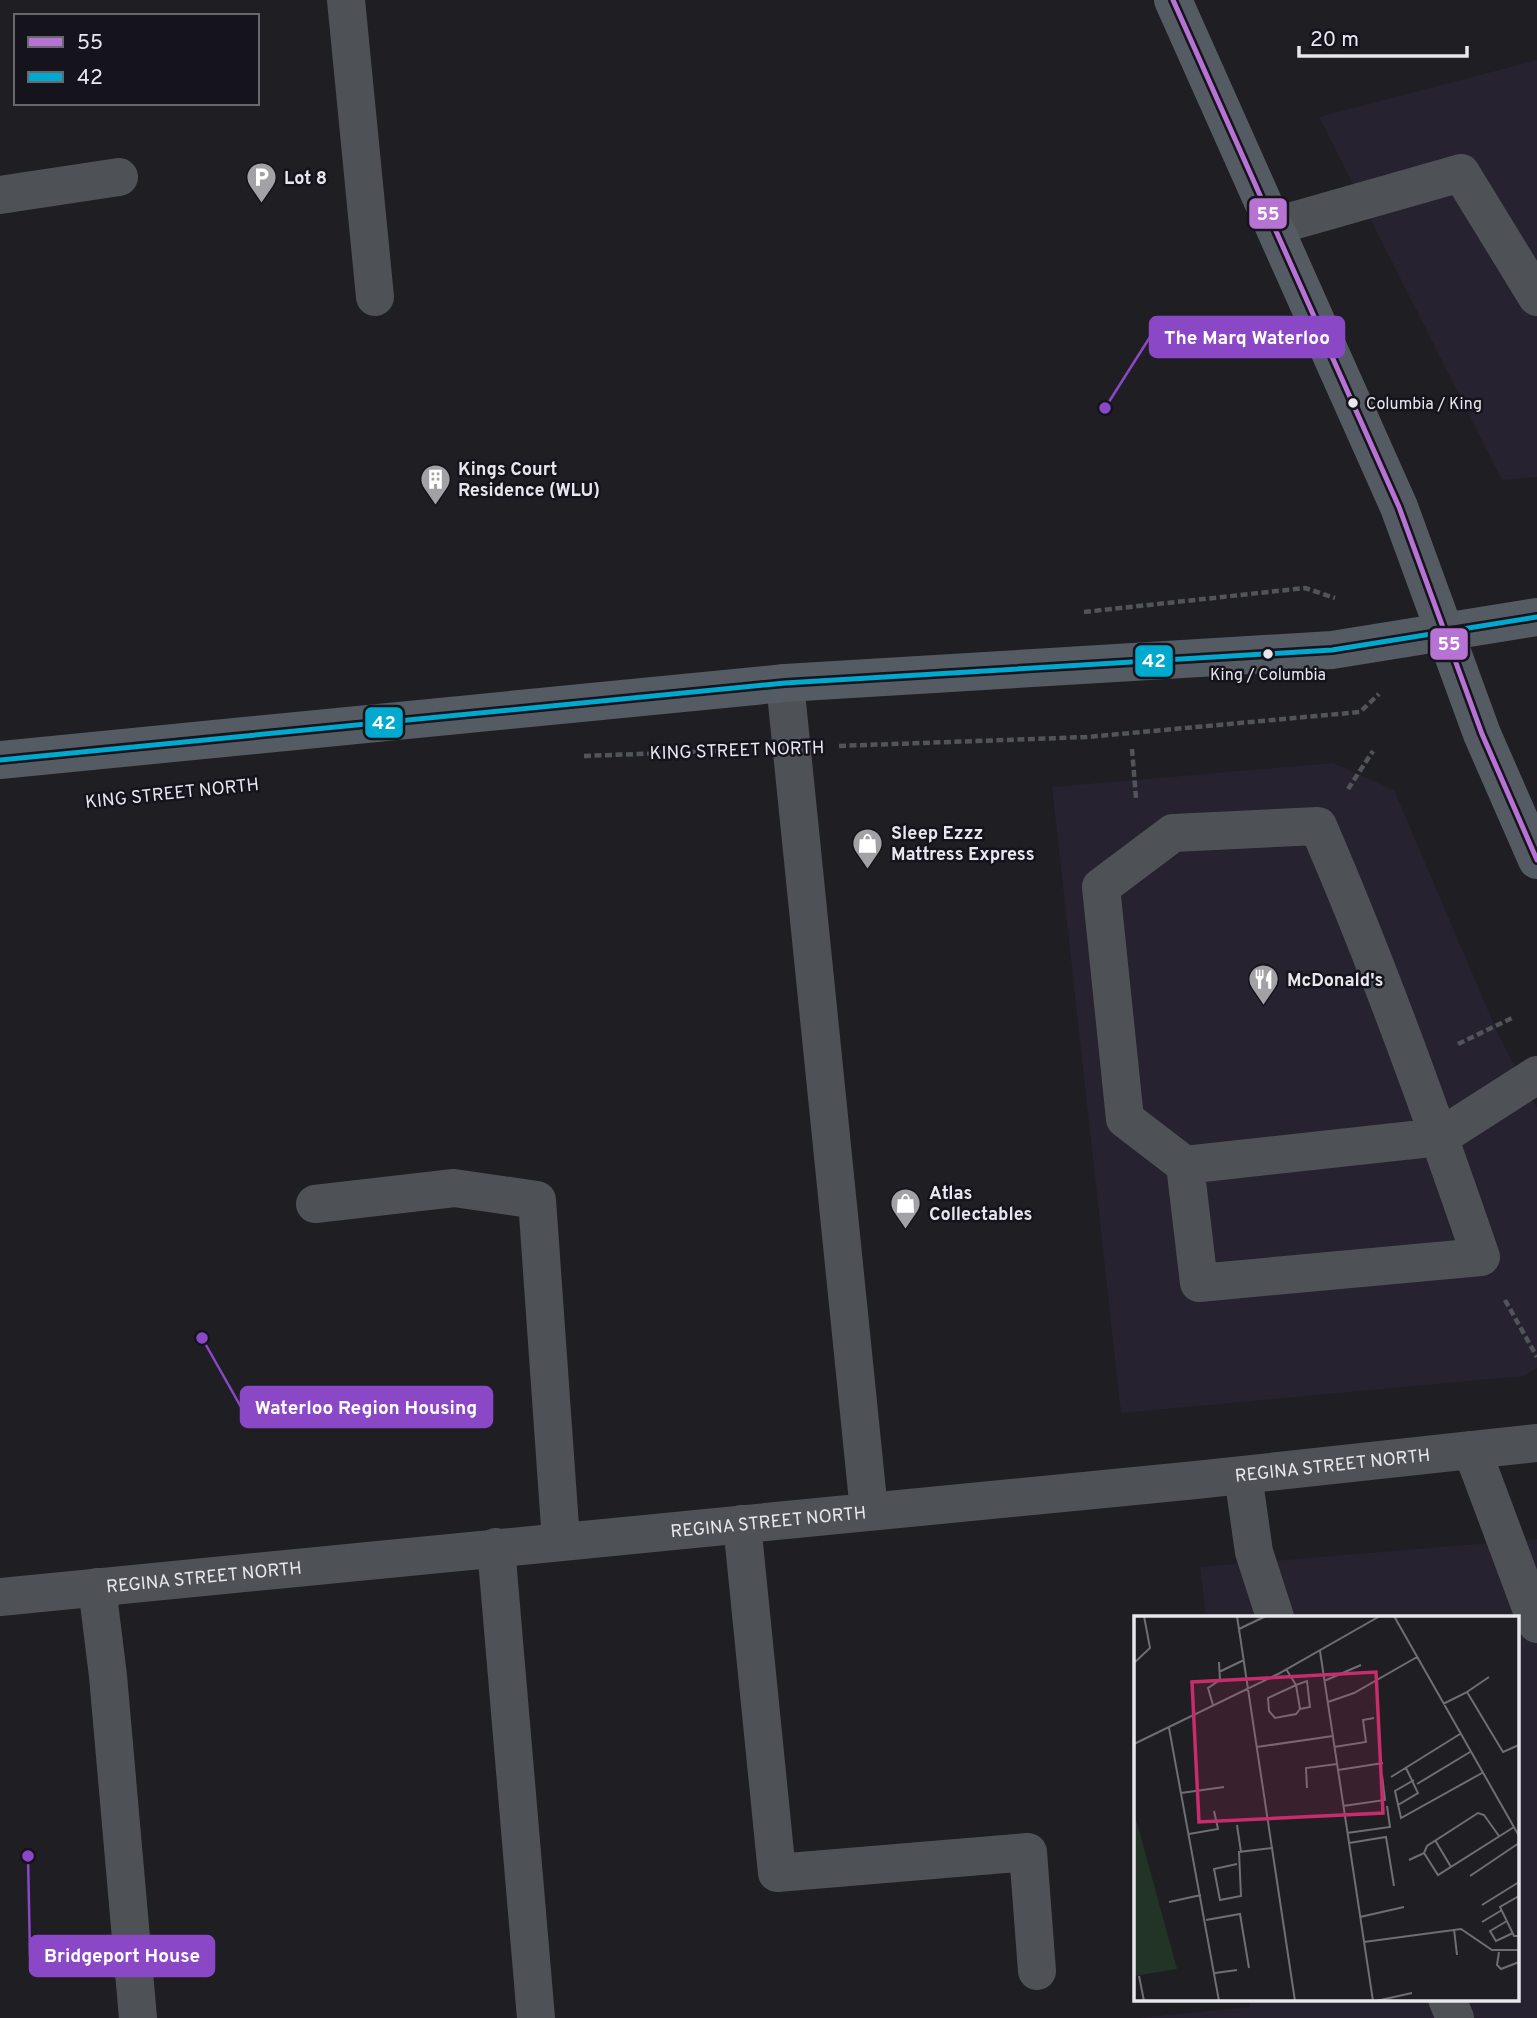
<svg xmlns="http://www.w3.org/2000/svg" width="1537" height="2018" font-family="Overpass,sans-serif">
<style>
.built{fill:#262230}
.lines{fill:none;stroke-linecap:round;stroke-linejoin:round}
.path{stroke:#515458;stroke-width:4.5;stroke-dasharray:7 3.5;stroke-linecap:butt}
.minor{stroke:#4e5256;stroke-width:38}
.major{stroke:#555b62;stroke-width:38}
.bus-1-casing{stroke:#15131b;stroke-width:10}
.bus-2-casing{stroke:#15131b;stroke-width:10}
.bus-1{stroke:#b673d3;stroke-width:5}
.bus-2{stroke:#00a9ce;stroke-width:5}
.bus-dot{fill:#e8e7ed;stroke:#15131b;stroke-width:2.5}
.labels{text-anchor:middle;stroke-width:5;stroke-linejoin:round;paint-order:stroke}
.bus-label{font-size:16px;fill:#e8e7ed;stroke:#15131b;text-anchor:start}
.poi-label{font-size:18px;font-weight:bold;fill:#e8e7ed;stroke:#15131b;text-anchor:start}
.street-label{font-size:18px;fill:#e8e7ed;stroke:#15131b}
.inset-road{fill:none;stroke:#6f6e74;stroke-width:2}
.view{fill:#c62d6a;fill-opacity:0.15;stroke:#c62d6a;stroke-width:3.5}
.inset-edge{fill:none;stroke:#e8e7ed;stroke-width:3.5}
.leader{fill:none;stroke:#8b48c6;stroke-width:2.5}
.callout-dot{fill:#8b48c6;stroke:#15131b;stroke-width:2.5}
.callout{fill:#8b48c6;stroke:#8b48c6;stroke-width:2.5}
.callout-label{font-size:19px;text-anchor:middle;font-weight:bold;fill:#fff}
.line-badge{stroke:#15131b;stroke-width:2.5}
.badge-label{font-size:19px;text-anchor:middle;font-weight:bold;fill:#fff}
</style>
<rect width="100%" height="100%" fill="#1f1e23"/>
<g class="built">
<path d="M 1537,60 L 1537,477 L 1502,480 L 1319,117 Z"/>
<path d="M 1333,763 L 1394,790 L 1499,1036 L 1537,1108 L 1537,1368 L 1524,1376 L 1121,1413 L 1052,787 Z"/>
<path d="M 1537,1539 L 1537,2018 L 1138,2018 L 1250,2007 L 1250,1999 L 1518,1999 L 1518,1617 L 1206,1617 L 1200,1567 Z"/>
</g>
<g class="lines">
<g class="path">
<path d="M 1084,612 L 1305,588 L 1335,598"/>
<path d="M 839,746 L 1087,737 L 1360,712 L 1379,694"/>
<path d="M 1132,749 L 1136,798"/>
<path d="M 584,756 L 743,750"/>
<path d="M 1348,789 L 1373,751"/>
<path d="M 1458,1044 L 1512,1018"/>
<path d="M 1505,1300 L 1537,1357"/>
</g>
<g class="minor">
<path d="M 346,0 L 375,297"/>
<path d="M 0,195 L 119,177"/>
<path d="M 1275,226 L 1461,173 L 1537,297"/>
<path d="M 785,683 L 869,1511"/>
<path d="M 1185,1165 L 1125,1119 L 1101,887 L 1173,833 L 1318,826 C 1379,967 1431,1112 1481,1257 L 1199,1283 L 1185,1165 L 1440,1137 L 1537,1075"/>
<path d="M 315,1204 L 454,1188 L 537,1200 L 561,1541"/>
<path d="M 1472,1450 L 1537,1624"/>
<path d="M 1243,1475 L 1254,1552 L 1275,1617"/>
<path d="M 742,1524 L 777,1873 L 1028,1852 L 1037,1971"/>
<path d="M 496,1547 L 536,2018"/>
<path d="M 97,1587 L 108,1676 L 138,2018"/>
<path id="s1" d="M 0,1597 L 1196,1480 L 1537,1443"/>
<path d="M 1447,1999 L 1455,2018"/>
</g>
<g class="major">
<path d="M 1173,0 L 1399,507 L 1482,734 L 1537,860"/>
<path d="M 0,760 L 785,683 L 1332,650 L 1537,617"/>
</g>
<defs>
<path id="bus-1" d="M 1173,0 L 1399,507 L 1482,734 L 1537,860"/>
<path id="bus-2" d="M 0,760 L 785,683 L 1332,650 L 1537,617"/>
</defs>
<use href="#bus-1" class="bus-1-casing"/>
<use href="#bus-2" class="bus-2-casing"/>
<use href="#bus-1" class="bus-1"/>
<use href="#bus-2" class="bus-2"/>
</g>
<defs>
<symbol id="parking-pin" viewBox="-11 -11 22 30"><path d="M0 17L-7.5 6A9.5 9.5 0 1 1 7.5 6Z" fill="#a2a1a6" stroke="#15131b"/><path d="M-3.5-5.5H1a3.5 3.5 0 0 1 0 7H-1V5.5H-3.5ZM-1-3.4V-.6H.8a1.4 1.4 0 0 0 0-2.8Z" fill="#fff"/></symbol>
<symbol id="building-pin" viewBox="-11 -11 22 30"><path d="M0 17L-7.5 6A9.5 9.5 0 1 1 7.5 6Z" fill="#a2a1a6" stroke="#15131b"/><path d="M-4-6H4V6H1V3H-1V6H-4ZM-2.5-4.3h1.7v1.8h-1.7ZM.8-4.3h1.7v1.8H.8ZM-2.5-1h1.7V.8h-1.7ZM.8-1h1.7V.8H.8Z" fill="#fff"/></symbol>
<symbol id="shop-pin" viewBox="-11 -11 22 30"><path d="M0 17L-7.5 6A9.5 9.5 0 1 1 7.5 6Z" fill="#a2a1a6" stroke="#15131b"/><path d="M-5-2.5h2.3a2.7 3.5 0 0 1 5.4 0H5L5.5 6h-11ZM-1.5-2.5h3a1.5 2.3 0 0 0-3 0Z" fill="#fff"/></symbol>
<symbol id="restaurant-pin" viewBox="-11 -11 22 30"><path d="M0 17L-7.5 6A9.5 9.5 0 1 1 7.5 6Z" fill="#a2a1a6" stroke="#15131b"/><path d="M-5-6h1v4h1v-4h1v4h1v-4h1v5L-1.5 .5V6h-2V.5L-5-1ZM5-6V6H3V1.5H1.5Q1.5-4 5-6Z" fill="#fff"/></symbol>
</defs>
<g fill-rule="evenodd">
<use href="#parking-pin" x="244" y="160" width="35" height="47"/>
<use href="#building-pin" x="418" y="462" width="35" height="47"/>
<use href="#shop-pin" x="850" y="826" width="35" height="47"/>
<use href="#restaurant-pin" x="1246" y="962" width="35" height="47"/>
<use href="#shop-pin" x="888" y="1186" width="35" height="47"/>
</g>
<g class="bus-dot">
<circle cx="1353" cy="403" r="6"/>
<circle cx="1268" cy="654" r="6"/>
</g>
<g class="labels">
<g class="bus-label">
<text x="1366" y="409">Columbia / King</text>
<text x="1268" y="680" text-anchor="middle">King / Columbia</text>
</g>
<g class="poi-label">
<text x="284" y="184">Lot 8</text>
<text x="458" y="475">Kings Court<tspan x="458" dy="21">Residence (WLU)</tspan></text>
<text x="891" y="839">Sleep Ezzz<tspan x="891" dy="21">Mattress Express</tspan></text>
<text x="1287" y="986">McDonald's</text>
<text x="929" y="1199">Atlas<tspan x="929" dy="21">Collectables</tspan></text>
</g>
<g class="street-label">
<text transform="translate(737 750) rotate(-2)" y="6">KING STREET NORTH</text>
<text transform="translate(172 793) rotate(-6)" y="6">KING STREET NORTH</text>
<text dy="6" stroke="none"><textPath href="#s1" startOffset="1339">REGINA STREET NORTH</textPath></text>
<text dy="6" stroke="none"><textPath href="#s1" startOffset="772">REGINA STREET NORTH</textPath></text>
<text dy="6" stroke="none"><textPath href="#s1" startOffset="205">REGINA STREET NORTH</textPath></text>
</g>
</g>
<g transform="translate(1134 1616)">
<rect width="385" height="385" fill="#1f1e23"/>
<path d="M 0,196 L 43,353 L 0,360 Z" fill="#223426"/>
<path class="inset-road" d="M 103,0 L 161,385M 260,0 L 385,220M 105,13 L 132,0M 186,35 L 239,385M 0,47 L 16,32 L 10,0M 152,53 L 162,69 L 173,65 L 176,91 L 166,93 L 162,69 L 134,82 L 135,95 L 141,102 L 162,98 L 166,93M 85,56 L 110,44M 190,65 L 227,49M 333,76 L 355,61M 194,86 L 220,77 L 283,41M 309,88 L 333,76 L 369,136 L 385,129M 79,89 L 74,72 L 86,64 L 85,46M 35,112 L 85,385M 0,128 L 144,58 L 246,0M 123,131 L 199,120M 200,131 L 232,126 L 229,104 L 240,102M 204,154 L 249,147M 257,161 L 326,118M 280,164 L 261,175 L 267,202 L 348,157M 283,168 L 336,136M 173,172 L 172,152 L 203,148M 47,177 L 90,171M 264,189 L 284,177 L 272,152M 209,190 L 251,184 L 248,159M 103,209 L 107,236M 213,217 L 256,211 L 253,190M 55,218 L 84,213 L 80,195M 301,224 L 317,251M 215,227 L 252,221 L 260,270M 290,237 L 293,230 L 344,197 L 350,199 L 365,220M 275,244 L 290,237 L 304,259 L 380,211M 103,248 L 80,253 L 86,284 L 107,280 L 105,236 L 139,232M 336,260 L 385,227M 385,280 L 366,291 L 380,320 L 385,320M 35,286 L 67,279M 348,289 L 385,266M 226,301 L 270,291M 72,304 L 106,298 L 115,352M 373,305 L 356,315 L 362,325 L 379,317M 348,306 L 368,294M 320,313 L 323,339M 230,326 L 327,313 L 358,334 L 385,334M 365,336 L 363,349 L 367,353 L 385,346M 81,357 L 103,354M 5,360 L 10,385M 242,385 L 278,377"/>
<path class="view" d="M 242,56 L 249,197 L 65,206 L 58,66 Z"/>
<rect width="385" height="385" class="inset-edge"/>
</g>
<path class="leader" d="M1105 408L1150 337M202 1338L241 1407M28 1856L30 1956"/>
<g class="callout-dot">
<circle cx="1105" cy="408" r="7"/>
<circle cx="202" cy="1338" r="7"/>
<circle cx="28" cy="1856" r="7"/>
</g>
<g class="callout">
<rect x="1150" y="317" width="194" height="40" rx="7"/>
<rect x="241" y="1387" width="251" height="40" rx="7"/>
<rect x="30" y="1936" width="184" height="40" rx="7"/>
</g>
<g class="callout-label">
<text x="1247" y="344">The Marq Waterloo</text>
<text x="366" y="1414">Waterloo Region Housing</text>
<text x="122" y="1962">Bridgeport House</text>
</g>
<g class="line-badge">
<rect x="1248" y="197" width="40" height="33" rx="7" fill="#b673d3"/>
<rect x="1429" y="627" width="40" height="34" rx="7" fill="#b673d3"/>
<rect x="1134" y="644" width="40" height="34" rx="7" fill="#00a9ce"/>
<rect x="364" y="706" width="40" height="33" rx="7" fill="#00a9ce"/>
</g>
<g class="badge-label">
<text x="1268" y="220">55</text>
<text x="1449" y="650">55</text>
<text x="1154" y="667">42</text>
<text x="384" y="729">42</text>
</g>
<rect x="14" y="14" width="245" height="91" fill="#15131b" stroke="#69686f" stroke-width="2"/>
<rect x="28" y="37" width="35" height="10" fill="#b673d3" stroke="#69686f" stroke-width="2"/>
<text x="77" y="49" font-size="21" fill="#e8e7ed">55</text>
<rect x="28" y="72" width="35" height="10" fill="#00a9ce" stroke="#69686f" stroke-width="2"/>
<text x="77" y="84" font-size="21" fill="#e8e7ed">42</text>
<path d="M1299 46v10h168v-10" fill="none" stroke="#e8e7ed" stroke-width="3.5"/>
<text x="1310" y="46" font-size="21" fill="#e8e7ed" stroke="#15131b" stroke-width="5" paint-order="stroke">20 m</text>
</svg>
